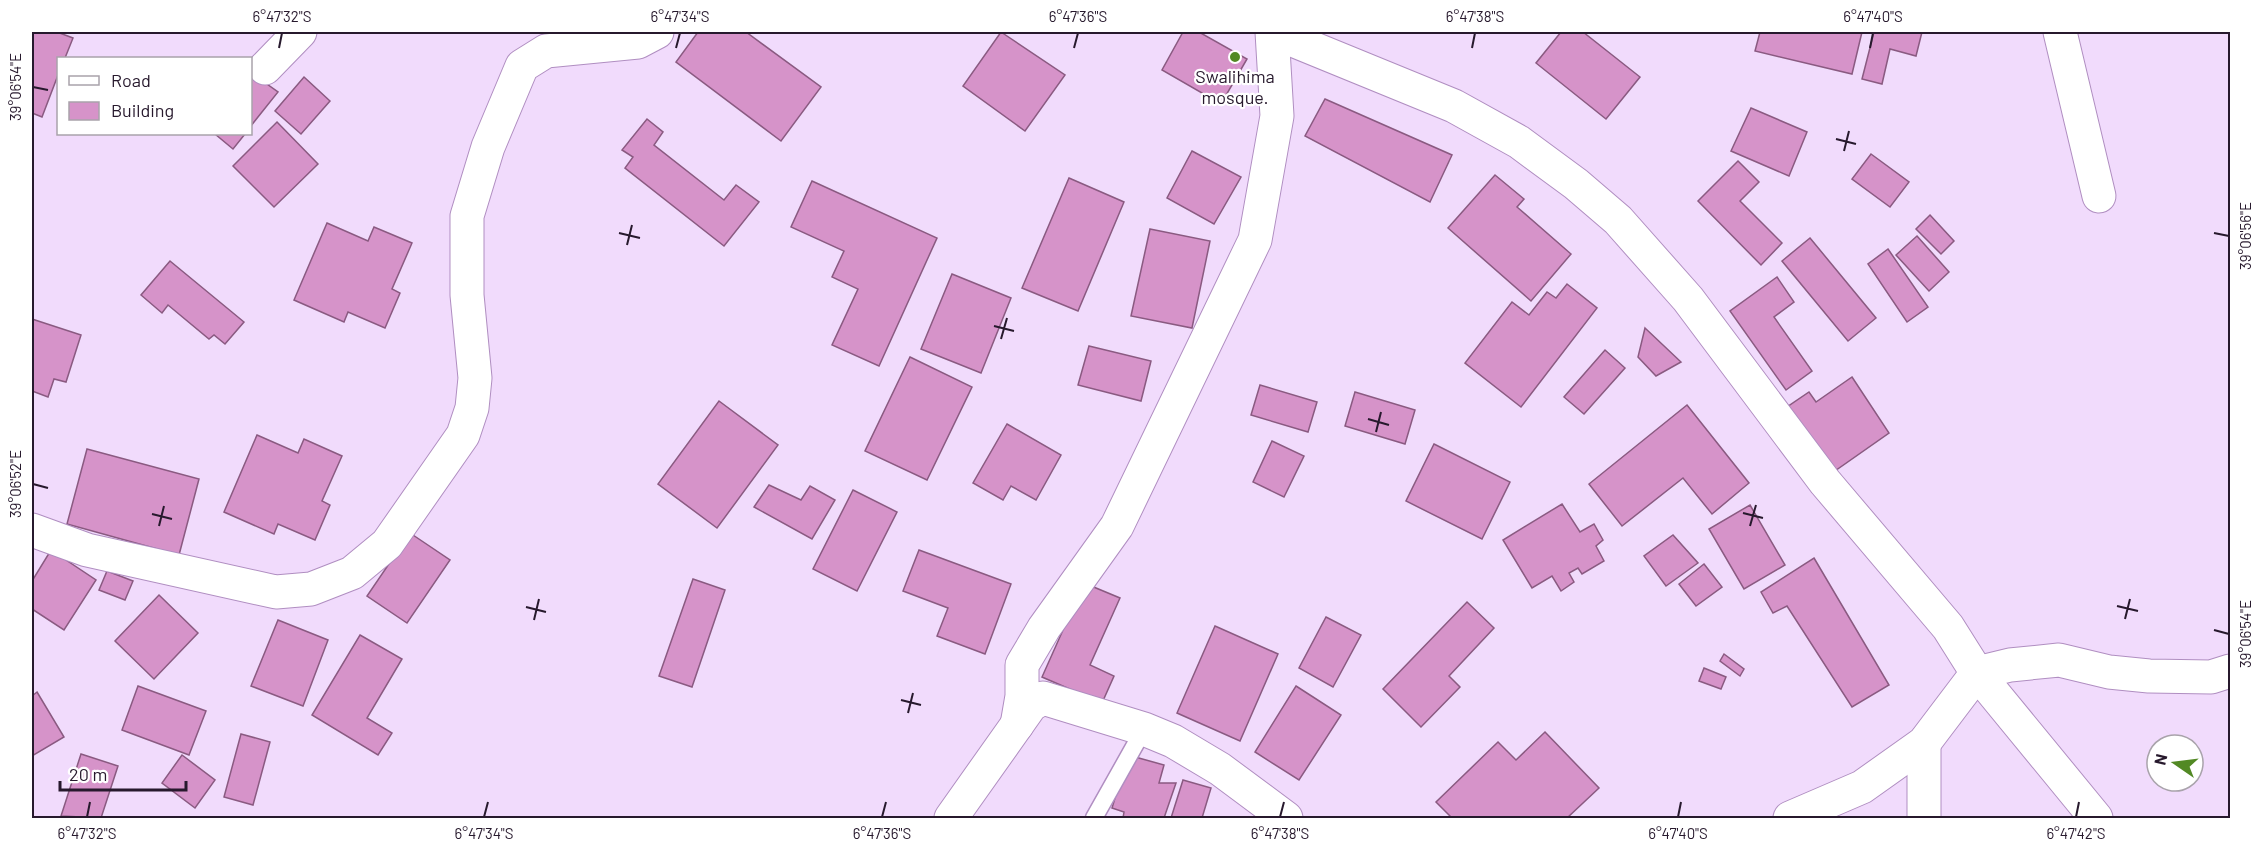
<svg xmlns="http://www.w3.org/2000/svg" width="2262" height="850" font-family="Barlow,sans-serif">
<style>
.building{fill:#d693c9;stroke:#8a5a81;stroke-width:1.5}
.lines{fill:none;stroke-linecap:round;stroke-linejoin:round}
.service-casing{stroke:#b08ec1;stroke-width:19}
.minor-casing{stroke:#b08ec1;stroke-width:35}
.tertiary-casing{stroke:#b08ec1;stroke-width:35}
.service{stroke:#fff;stroke-width:16}
.minor{stroke:#fff;stroke-width:33}
.tertiary{stroke:#fff;stroke-width:33}
.ticks{fill:none;stroke:#27192d;stroke-width:2}
.poi-dot{fill:#528924;stroke:#fff;stroke-width:2}
.labels{text-anchor:middle;stroke-width:4.5;stroke-linejoin:round;paint-order:stroke}
.poi-label{font-size:18px;fill:#27192d;stroke:#fff}
.neatline{fill:none;stroke:#27192d;stroke-width:2}
.ticks-label{font-size:15px;text-anchor:middle;fill:#27192d}
</style>
<rect width="100%" height="100%" fill="#f1dbfc"/>
<g class="building">
<path d="M 32,32 L 57,32 L 73,38 L 65,58 L 58,58 L 58,75 L 42,117 L 32,113 Z"/>
<path d="M 698,32 L 746,32 L 821,87 L 781,141 L 676,62 Z"/>
<path d="M 1001,32 L 1065,75 L 1025,131 L 963,86 Z"/>
<path d="M 1183,32 L 1199,32 L 1247,59 L 1221,104 L 1162,70 Z"/>
<path d="M 1561,32 L 1583,32 L 1640,77 L 1606,119 L 1536,63 Z"/>
<path d="M 1760,32 L 1862,32 L 1852,74 L 1755,51 Z"/>
<path d="M 1874,32 L 1922,32 L 1916,56 L 1890,49 L 1882,84 L 1862,79 Z"/>
<path d="M 250,72 L 278,92 L 250,127 Z"/>
<path d="M 304,77 L 330,101 L 301,134 L 275,111 Z"/>
<path d="M 1325,99 L 1452,155 L 1430,202 L 1305,136 Z"/>
<path d="M 1751,108 L 1807,132 L 1789,176 L 1731,151 Z"/>
<path d="M 647,119 L 663,132 L 654,145 L 724,200 L 736,185 L 759,202 L 724,246 L 625,168 L 633,157 L 622,150 Z"/>
<path d="M 277,122 L 318,164 L 274,207 L 233,166 Z"/>
<path d="M 215,134 L 245,134 L 233,149 Z"/>
<path d="M 1192,151 L 1241,177 L 1214,224 L 1167,198 Z"/>
<path d="M 1871,154 L 1909,182 L 1890,207 L 1852,179 Z"/>
<path d="M 1738,161 L 1759,182 L 1740,201 L 1782,243 L 1761,265 L 1698,201 Z"/>
<path d="M 1495,175 L 1524,199 L 1517,207 L 1571,254 L 1531,301 L 1448,228 Z"/>
<path d="M 1069,178 L 1124,202 L 1078,311 L 1022,288 Z"/>
<path d="M 812,181 L 937,238 L 879,366 L 832,345 L 858,289 L 832,277 L 844,251 L 791,227 Z"/>
<path d="M 1930,215 L 1954,241 L 1941,254 L 1916,229 Z"/>
<path d="M 327,223 L 368,241 L 374,227 L 412,243 L 392,289 L 400,293 L 385,328 L 348,312 L 344,322 L 294,300 Z"/>
<path d="M 1150,229 L 1210,241 L 1192,328 L 1131,316 Z"/>
<path d="M 1917,236 L 1949,272 L 1929,291 L 1896,255 Z"/>
<path d="M 1810,238 L 1876,318 L 1848,341 L 1782,261 Z"/>
<path d="M 1888,249 L 1928,307 L 1907,322 L 1868,264 Z"/>
<path d="M 170,261 L 244,322 L 225,344 L 214,335 L 209,339 L 168,305 L 162,313 L 141,295 Z"/>
<path d="M 952,274 L 1011,298 L 981,373 L 921,349 Z"/>
<path d="M 1777,277 L 1794,302 L 1774,317 L 1812,371 L 1786,390 L 1730,311 Z"/>
<path d="M 1567,284 L 1597,308 L 1521,407 L 1465,363 L 1512,302 L 1529,315 L 1547,292 L 1556,298 Z"/>
<path d="M 32,319 L 81,335 L 66,382 L 54,379 L 48,397 L 32,391 Z"/>
<path d="M 1645,328 L 1681,362 L 1656,376 L 1638,357 Z"/>
<path d="M 1089,346 L 1151,361 L 1141,401 L 1078,385 Z"/>
<path d="M 1605,350 L 1625,368 L 1584,414 L 1564,397 Z"/>
<path d="M 910,357 L 972,387 L 927,480 L 865,451 Z"/>
<path d="M 1852,377 L 1889,433 L 1832,473 L 1787,407 L 1809,392 L 1816,402 Z"/>
<path d="M 1260,385 L 1317,402 L 1308,432 L 1251,415 Z"/>
<path d="M 1355,392 L 1415,410 L 1405,444 L 1345,426 Z"/>
<path d="M 719,401 L 778,445 L 717,528 L 658,484 Z"/>
<path d="M 1687,405 L 1749,483 L 1712,514 L 1683,478 L 1622,526 L 1589,484 Z"/>
<path d="M 1007,424 L 1061,455 L 1036,500 L 1011,486 L 1003,500 L 973,483 Z"/>
<path d="M 257,435 L 298,453 L 304,439 L 342,456 L 322,501 L 330,505 L 315,540 L 278,524 L 274,534 L 224,512 Z"/>
<path d="M 1272,441 L 1304,456 L 1284,497 L 1253,482 Z"/>
<path d="M 1434,444 L 1510,482 L 1482,539 L 1406,501 Z"/>
<path d="M 87,449 L 199,479 L 179,555 L 67,524 Z"/>
<path d="M 769,485 L 801,500 L 810,486 L 835,500 L 812,539 L 754,507 Z"/>
<path d="M 853,490 L 897,512 L 857,591 L 813,569 Z"/>
<path d="M 1562,504 L 1580,532 L 1594,524 L 1603,540 L 1596,546 L 1604,561 L 1582,574 L 1578,568 L 1569,573 L 1574,582 L 1561,591 L 1552,576 L 1532,588 L 1503,540 Z"/>
<path d="M 1750,505 L 1785,565 L 1744,589 L 1709,529 Z"/>
<path d="M 410,533 L 450,560 L 407,623 L 367,596 Z"/>
<path d="M 1673,535 L 1698,563 L 1666,586 L 1644,556 Z"/>
<path d="M 51,550 L 96,580 L 64,630 L 32,609 L 32,581 Z"/>
<path d="M 919,550 L 1011,584 L 985,654 L 937,636 L 948,608 L 903,591 Z"/>
<path d="M 1814,558 L 1889,685 L 1852,707 L 1787,606 L 1773,613 L 1761,592 Z"/>
<path d="M 1704,564 L 1722,587 L 1696,606 L 1679,584 Z"/>
<path d="M 107,571 L 133,581 L 125,600 L 99,590 Z"/>
<path d="M 693,579 L 725,590 L 692,687 L 659,676 Z"/>
<path d="M 1084,583 L 1120,598 L 1090,665 L 1114,676 L 1102,703 L 1042,677 Z"/>
<path d="M 159,595 L 198,633 L 154,679 L 115,641 Z"/>
<path d="M 1467,602 L 1494,628 L 1449,676 L 1460,687 L 1421,727 L 1383,689 Z"/>
<path d="M 1326,617 L 1361,635 L 1333,687 L 1299,668 Z"/>
<path d="M 278,620 L 328,640 L 303,706 L 251,686 Z"/>
<path d="M 1215,626 L 1278,654 L 1240,741 L 1177,713 Z"/>
<path d="M 360,635 L 402,659 L 367,718 L 392,733 L 378,755 L 312,715 Z"/>
<path d="M 1724,654 L 1744,669 L 1740,676 L 1720,661 Z"/>
<path d="M 1704,668 L 1726,677 L 1721,689 L 1699,681 Z"/>
<path d="M 138,686 L 206,711 L 189,755 L 122,730 Z"/>
<path d="M 1296,686 L 1341,715 L 1299,780 L 1255,752 Z"/>
<path d="M 37,692 L 64,737 L 32,756 L 32,696 Z"/>
<path d="M 1545,732 L 1599,788 L 1567,818 L 1452,818 L 1436,802 L 1498,742 L 1516,760 Z"/>
<path d="M 241,734 L 270,742 L 253,805 L 224,797 Z"/>
<path d="M 81,754 L 118,766 L 101,818 L 61,816 Z"/>
<path d="M 182,755 L 215,780 L 195,808 L 162,783 Z"/>
<path d="M 1128,755 L 1164,765 L 1159,783 L 1176,783 L 1164,818 L 1123,818 L 1124,812 L 1112,808 Z"/>
<path d="M 1183,780 L 1211,788 L 1202,818 L 1171,818 Z"/>
</g>
<g class="lines">
<defs>
<path id="service" d="M 1094,818 L 1144,729"/>
<g id="minor">
<path d="M 2060,32 L 2099,196"/>
<path d="M 265,68 L 300,32"/>
<path d="M 32,530 L 87,550 L 276,592 L 311,589 L 352,573 L 387,544 L 463,435 L 472,408 L 475,378 L 467,295 L 467,216 L 488,147 L 522,66 L 546,51 L 638,42 L 657,32"/>
<path d="M 1017,725 L 1022,696 L 1022,665 L 1044,628 L 1117,526 L 1255,240 L 1277,116 L 1272,32"/>
<path d="M 951,818 L 1031,705 L 1043,698 L 1144,729 L 1173,741 L 1220,769 L 1286,818"/>
<path d="M 1790,818 L 1862,787 L 1924,743 L 1977,673 L 2010,665 L 2059,660 L 2109,672 L 2149,676 L 2211,677 L 2230,671"/>
<path d="M 1924,818 L 1924,743"/>
</g>
<path id="tertiary" d="M 1273,32 L 1454,106 L 1519,142 L 1576,184 L 1618,220 L 1688,299 L 1825,482 L 1948,627 L 1977,673 L 2096,818"/>
</defs>
<use href="#service" class="service-casing"/>
<use href="#minor" class="minor-casing"/>
<use href="#tertiary" class="tertiary-casing"/>
<use href="#service" class="service"/>
<use href="#minor" class="minor"/>
<use href="#tertiary" class="tertiary"/>
</g>
<path class="ticks" d="M 279,48 L 282,33M 676,48 L 680,33M 1074,48 L 1078,33M 1472,48 L 1475,33M 1870,48 L 1873,33M 33,87 L 48,90M 1836,139 L 1856,144M 1844,151 L 1849,131M 619,233 L 640,238M 2214,233 L 2229,236M 627,245 L 632,225M 994,326 L 1014,331M 1001,339 L 1007,318M 1368,419 L 1389,425M 1376,432 L 1381,412M 33,484 L 48,488M 1743,513 L 1763,518M 152,514 L 172,519M 159,526 L 164,506M 1750,526 L 1756,505M 2117,606 L 2138,611M 526,607 L 546,612M 2125,619 L 2130,599M 534,620 L 539,599M 2214,630 L 2229,634M 901,700 L 921,705M 908,713 L 913,693M 87,817 L 90,802M 484,817 L 488,802M 882,817 L 886,802M 1280,817 L 1284,802M 1678,817 L 1681,802M 2076,817 L 2079,802"/>
<circle class="poi-dot" cx="1235" cy="57" r="6"/>
<g class="labels">
<g class="poi-label">
<text x="1235" y="83">Swalihima<tspan x="1235" dy="21">mosque.</tspan></text>
</g>
</g>
<rect width="2262" height="850" fill="none" stroke="#ffffff" stroke-width="66"/>
<rect x="57" y="57" width="195" height="78" fill="#ffffff" stroke="#a9a3ab" stroke-width="1.5"/>
<rect x="69" y="76" width="30" height="9" fill="#ffffff" stroke="#a9a3ab" stroke-width="1.5"/>
<text x="111" y="87" font-size="18" fill="#27192d">Road</text>
<rect x="69" y="102" width="30" height="18" fill="#d693c9" stroke="#a9a3ab" stroke-width="1.5"/>
<text x="111" y="117" font-size="18" fill="#27192d">Building</text>
<g transform="translate(2175 763) rotate(284)"><circle r="28" fill="#ffffff" stroke="#a9a3ab" stroke-width="1.5"/>
<path d="M0-4.5L10 22L0 15L-10 22Z" fill="#528924"/>
<text y="-9" font-size="16" font-weight="bold" text-anchor="middle" fill="#27192d">N</text>
</g>
<path d="M60 781v9h126v-9" fill="none" stroke="#27192d" stroke-width="3"/>
<text x="69" y="781" font-size="18" fill="#27192d" stroke="#ffffff" stroke-width="4.5" paint-order="stroke">20 m</text>
<rect x="33" y="33" width="2196" height="784" class="neatline"/>
<g class="ticks-label">
<text x="282" y="22">6°47'32"S</text>
<text x="680" y="22">6°47'34"S</text>
<text x="1078" y="22">6°47'36"S</text>
<text x="1475" y="22">6°47'38"S</text>
<text x="1873" y="22">6°47'40"S</text>
<text transform="translate(16 87) rotate(-90)" y="5">39°06'54"E</text>
<text transform="translate(2246 236) rotate(-90)" y="5">39°06'56"E</text>
<text transform="translate(16 484) rotate(-90)" y="5">39°06'52"E</text>
<text transform="translate(2246 634) rotate(-90)" y="5">39°06'54"E</text>
<text x="87" y="839">6°47'32"S</text>
<text x="484" y="839">6°47'34"S</text>
<text x="882" y="839">6°47'36"S</text>
<text x="1280" y="839">6°47'38"S</text>
<text x="1678" y="839">6°47'40"S</text>
<text x="2076" y="839">6°47'42"S</text>
</g>
</svg>
